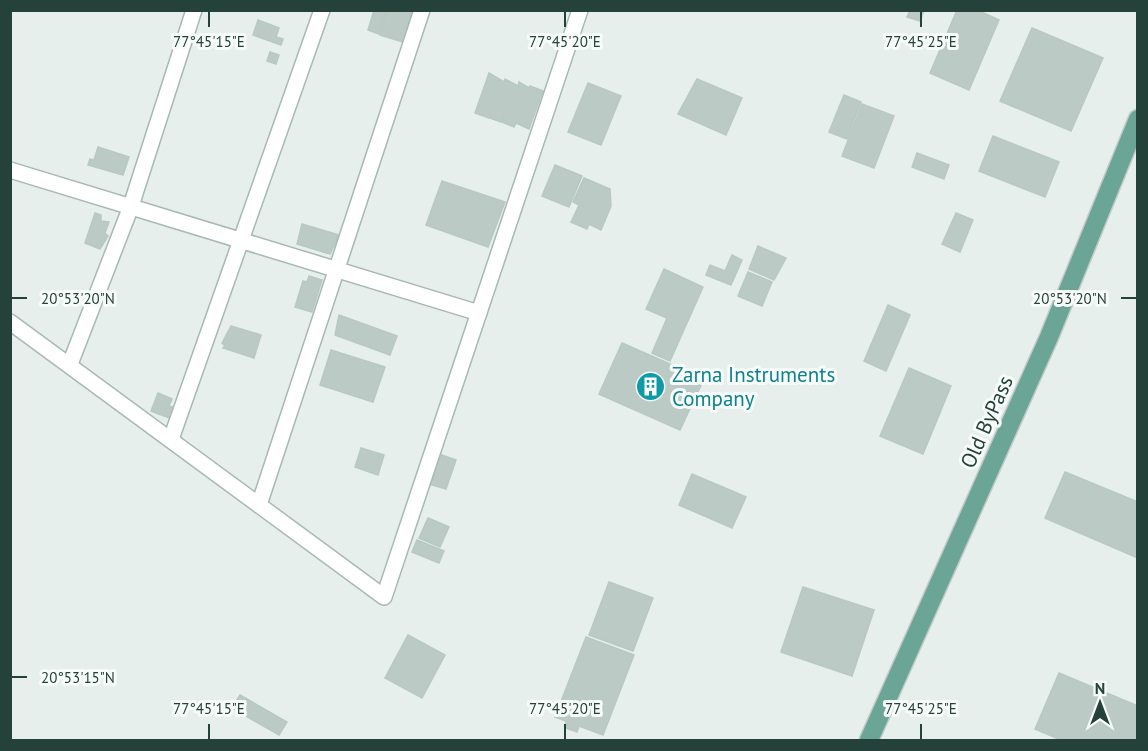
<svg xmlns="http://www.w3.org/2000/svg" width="1148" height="751" font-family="'PT Sans',sans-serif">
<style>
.building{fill:#bbcac4;stroke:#b8c9c2;stroke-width:1.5}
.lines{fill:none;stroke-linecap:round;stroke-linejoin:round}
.street-casing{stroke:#a8b8b2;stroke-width:18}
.primary-casing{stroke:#c2cac8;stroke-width:21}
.street{stroke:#fff;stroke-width:15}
.primary{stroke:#6aa596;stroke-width:18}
.ticks{fill:none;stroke:#24423a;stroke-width:2}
.labels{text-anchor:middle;stroke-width:6;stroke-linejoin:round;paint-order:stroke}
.culture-label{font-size:21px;fill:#0d838f;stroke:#f7fbf9;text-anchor:start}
.street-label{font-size:21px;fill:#24423a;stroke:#f7fbf9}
.ticks-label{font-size:15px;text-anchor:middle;fill:#24423a;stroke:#f7fbf9;stroke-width:6;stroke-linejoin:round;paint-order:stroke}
</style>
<rect width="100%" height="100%" fill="#e6efeb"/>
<g class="building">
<path d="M 374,10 L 387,10 L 379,34 L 368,30 Z"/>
<path d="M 388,10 L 414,10 L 403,42 L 380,35 Z"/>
<path d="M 910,10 L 924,10 L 920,21 L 907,17 Z"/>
<path d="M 957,10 L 977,10 L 999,20 L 969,90 L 930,73 Z"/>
<path d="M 258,20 L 279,28 L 276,37 L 283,39 L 281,45 L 253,35 Z"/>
<path d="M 1032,28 L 1103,58 L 1071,131 L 1000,101 Z"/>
<path d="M 270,52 L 279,55 L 276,64 L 267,61 Z"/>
<path d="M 489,73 L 504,82 L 505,79 L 518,86 L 519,82 L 529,88 L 530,86 L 543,91 L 529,129 L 516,123 L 514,127 L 502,122 L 504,115 L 501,122 L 490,118 L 490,115 L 489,118 L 475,113 Z"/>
<path d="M 697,79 L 742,98 L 726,135 L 678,114 Z"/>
<path d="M 588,83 L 621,96 L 601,145 L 568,132 Z"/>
<path d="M 844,95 L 861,102 L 847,139 L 829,132 Z"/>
<path d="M 862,104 L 894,116 L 874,168 L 842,156 Z"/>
<path d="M 993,136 L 1059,162 L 1045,197 L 979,171 Z"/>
<path d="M 98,147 L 129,157 L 123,175 L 88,165 L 90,159 L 94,160 Z"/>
<path d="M 917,153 L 949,165 L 944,179 L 912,167 Z"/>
<path d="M 555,165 L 582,176 L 569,207 L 542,196 Z"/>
<path d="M 584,178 L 610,189 L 611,206 L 601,230 L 589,224 L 587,229 L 571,222 L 579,205 L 573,202 Z"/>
<path d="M 442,181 L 505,202 L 488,247 L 426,225 Z"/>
<path d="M 95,213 L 101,215 L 101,221 L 109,222 L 105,233 L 108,236 L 100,249 L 85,243 Z"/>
<path d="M 956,213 L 973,220 L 960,252 L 942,244 Z"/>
<path d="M 302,224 L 339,235 L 330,254 L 297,244 Z"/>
<path d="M 758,246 L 786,258 L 774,280 L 749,269 Z"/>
<path d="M 732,255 L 742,260 L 731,285 L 706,275 L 710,265 L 725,271 Z"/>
<path d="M 664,269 L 703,287 L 670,361 L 652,353 L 667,318 L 646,309 Z"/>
<path d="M 748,272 L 772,282 L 762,306 L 738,296 Z"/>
<path d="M 309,276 L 322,280 L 312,312 L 295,307 L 303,281 L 307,282 Z"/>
<path d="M 888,305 L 910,315 L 886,371 L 864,361 Z"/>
<path d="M 339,315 L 397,336 L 390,355 L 335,335 Z"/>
<path d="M 231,326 L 261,335 L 254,358 L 223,348 L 225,346 L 222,343 Z"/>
<path d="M 622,343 L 704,379 L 680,430 L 599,394 Z"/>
<path d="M 331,350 L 385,367 L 373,402 L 320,385 Z"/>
<path d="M 909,368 L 951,386 L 923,454 L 880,436 Z"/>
<path d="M 158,393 L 172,399 L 169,406 L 176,408 L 172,419 L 151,411 Z"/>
<path d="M 361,448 L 384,455 L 378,475 L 355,467 Z"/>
<path d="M 439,454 L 456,460 L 446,489 L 429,484 Z"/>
<path d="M 1065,472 L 1138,502 L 1138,558 L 1045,518 Z"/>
<path d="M 692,474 L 746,497 L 732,528 L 679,505 Z"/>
<path d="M 428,518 L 449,527 L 440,547 L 419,538 Z"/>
<path d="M 417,540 L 444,551 L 439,563 L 412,552 Z"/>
<path d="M 609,582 L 653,598 L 633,651 L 589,635 Z"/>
<path d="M 803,587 L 874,610 L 852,676 L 781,652 Z"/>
<path d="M 408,635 L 445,655 L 422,698 L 385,678 Z"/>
<path d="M 586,637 L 634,655 L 603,735 L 579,726 L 577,732 L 566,728 L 566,721 L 555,717 Z"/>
<path d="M 1059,673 L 1138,706 L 1138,740 L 1061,740 L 1035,729 Z"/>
<path d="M 240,695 L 287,722 L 279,735 L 232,708 Z"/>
</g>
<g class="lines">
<defs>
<g id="street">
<path d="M 10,170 L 479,313"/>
<path d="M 10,322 L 384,597 L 580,10"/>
<path d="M 70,364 L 130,209 L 194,10"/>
<path d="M 171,439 L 322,10"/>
<path d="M 259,505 L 422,10"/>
</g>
<path id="primary" d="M 869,740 L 1049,337 L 1138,119"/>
</defs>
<use href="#street" class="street-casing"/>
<use href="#primary" class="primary-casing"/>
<use href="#street" class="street"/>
<use href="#primary" class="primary"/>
</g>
<path class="ticks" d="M 209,12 L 209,27M 565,12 L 565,27M 921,12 L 921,27M 12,298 L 27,298M 1121,298 L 1136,298M 12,677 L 27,677M 209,724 L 209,739M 565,724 L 565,739M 921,724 L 921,739"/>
<defs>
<symbol id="building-disc" viewBox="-11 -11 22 22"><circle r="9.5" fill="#0f9aa8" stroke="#f7fbf9"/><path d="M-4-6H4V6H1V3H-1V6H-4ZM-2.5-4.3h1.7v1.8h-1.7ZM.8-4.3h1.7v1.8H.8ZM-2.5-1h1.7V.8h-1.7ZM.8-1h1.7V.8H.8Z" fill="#fff"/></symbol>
</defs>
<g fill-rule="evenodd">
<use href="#building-disc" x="634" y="370" width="33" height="33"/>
</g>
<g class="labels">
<g class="culture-label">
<text x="672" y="382">Zarna Instruments<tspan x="672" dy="24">Company</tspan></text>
</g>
<g class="street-label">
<text transform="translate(987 422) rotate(-66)" y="7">Old ByPass</text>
</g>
</g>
<g class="ticks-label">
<text x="209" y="47">77°45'15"E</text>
<text x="565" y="47">77°45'20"E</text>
<text x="921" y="47">77°45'25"E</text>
<text x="78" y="304">20°53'20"N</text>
<text x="1070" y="304">20°53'20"N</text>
<text x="78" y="683">20°53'15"N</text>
<text x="209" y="714">77°45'15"E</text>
<text x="565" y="714">77°45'20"E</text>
<text x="921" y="714">77°45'25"E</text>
</g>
<rect width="1148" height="751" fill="none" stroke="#24423a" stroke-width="24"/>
<g transform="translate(1100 703)" stroke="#f7fbf9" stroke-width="4.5" paint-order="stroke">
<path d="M0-4.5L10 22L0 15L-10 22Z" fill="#24423a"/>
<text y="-9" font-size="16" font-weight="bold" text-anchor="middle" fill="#24423a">N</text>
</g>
</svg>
